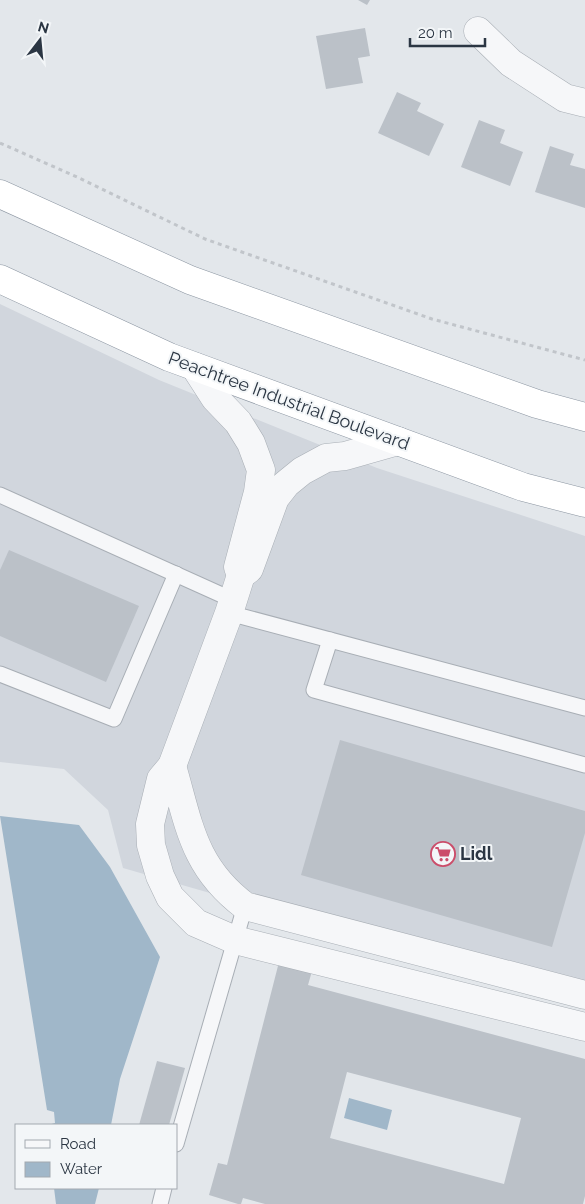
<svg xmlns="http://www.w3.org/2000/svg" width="585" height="1204" font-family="Raleway,sans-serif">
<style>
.built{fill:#d1d6dd}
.water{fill:#a0b7c9}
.building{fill:#bbc1c8;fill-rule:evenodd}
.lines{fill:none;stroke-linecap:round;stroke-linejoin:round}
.service-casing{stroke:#a8aeb5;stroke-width:17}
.minor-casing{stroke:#a8aeb5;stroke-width:29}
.trunk-casing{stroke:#8b95a1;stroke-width:29}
.path{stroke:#c1c5ca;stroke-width:3;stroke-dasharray:4 4;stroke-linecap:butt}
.service{stroke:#f6f7f9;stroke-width:15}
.minor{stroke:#f6f7f9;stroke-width:28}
.trunk{stroke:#fff;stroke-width:28}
.labels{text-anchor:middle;stroke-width:4;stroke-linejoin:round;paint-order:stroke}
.street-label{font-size:18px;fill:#2b3643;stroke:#f3f6f8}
.poi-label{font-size:18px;font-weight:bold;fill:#2b3643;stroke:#f3f6f8;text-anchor:start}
</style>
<rect width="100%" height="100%" fill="#e3e7eb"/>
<path class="built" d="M 0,304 L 159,380 L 377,468 L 585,536 L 585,1001 L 123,868 L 108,810 L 64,769 L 0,762 Z"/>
<g class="water">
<path d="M 0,816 L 79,825 L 110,867 L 160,957 L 120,1079 L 111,1125 L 48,1125 L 55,1123 L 54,1112 L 47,1110 Z"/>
<path d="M 349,1098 L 392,1110 L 387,1130 L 344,1118 Z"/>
<path d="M 54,1188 L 99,1188 L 95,1204 L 56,1204 Z"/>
</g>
<g class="building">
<path d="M 358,0 L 370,0 L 367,5 Z"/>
<path d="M 365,28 L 370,56 L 358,58 L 363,83 L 326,89 L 316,36 Z"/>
<path d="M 397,92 L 421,103 L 417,111 L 444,124 L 429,156 L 378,133 Z"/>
<path d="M 479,120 L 505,130 L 500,143 L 523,152 L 510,186 L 461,167 Z"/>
<path d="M 550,146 L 574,154 L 570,165 L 585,169 L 585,208 L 535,192 Z"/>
<path d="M 9,550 L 139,606 L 106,682 L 0,636 L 0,570 Z"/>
<path d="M 340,740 L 585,811 L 585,833 L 552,947 L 301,875 Z"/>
<path d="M 279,962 L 312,971 L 308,985 L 585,1059 L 585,1196 L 583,1204 L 265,1204 L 243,1198 L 241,1204 L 238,1204 L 209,1195 L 218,1163 L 227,1165 ZM 347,1072 L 521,1118 L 504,1184 L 330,1138 Z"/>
<path d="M 157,1061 L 185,1068 L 169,1125 L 139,1125 Z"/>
</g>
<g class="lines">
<defs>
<g id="service">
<path d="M 0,495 L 233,600"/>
<path d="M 229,613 L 585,708"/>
<path d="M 330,640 L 314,690 L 585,765"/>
<path d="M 0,674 L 114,719 L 176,574"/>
<path d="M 176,1144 L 245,906"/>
<path d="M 160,1204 L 164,1188"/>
</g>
<g id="minor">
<path d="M 478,31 L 511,63 L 565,98 L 585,103"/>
<path d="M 195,367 L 215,398 L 238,422 L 251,443 L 261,470 L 258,492 L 238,567 L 241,575 L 249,569 L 275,498 L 286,484 L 302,471 L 326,458 L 345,456 L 398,441"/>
<path d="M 172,766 L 229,613 L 241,575"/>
<path d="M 585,995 L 245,906 C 193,867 189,824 172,766 L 161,779 L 150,824 L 151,845 L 160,876 L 170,897 L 196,923 L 235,940 L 585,1027"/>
</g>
<g id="trunk">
<path d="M 0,194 L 190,280 L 537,404 L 585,417"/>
<path d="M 0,279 L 169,357 L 523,487 L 585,503"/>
</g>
</defs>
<use href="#service" class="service-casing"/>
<use href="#minor" class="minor-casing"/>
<use href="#trunk" class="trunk-casing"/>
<path class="path" d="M 0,143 L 77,177 L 205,239 L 432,319 L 585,360"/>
<use href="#service" class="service"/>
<use href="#minor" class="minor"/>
<use href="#trunk" class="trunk"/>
</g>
<defs>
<symbol id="supermarket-ring" viewBox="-11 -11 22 22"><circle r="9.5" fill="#f3f6f8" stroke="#cb4d6a" stroke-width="1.5"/><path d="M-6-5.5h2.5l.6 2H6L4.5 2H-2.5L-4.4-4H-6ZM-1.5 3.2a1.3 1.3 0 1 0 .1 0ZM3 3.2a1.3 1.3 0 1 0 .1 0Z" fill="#cb4d6a"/></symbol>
</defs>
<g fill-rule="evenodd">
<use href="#supermarket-ring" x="429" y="840" width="28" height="28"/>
</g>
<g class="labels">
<g class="street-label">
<text transform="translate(289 401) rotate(20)" y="6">Peachtree Industrial Boulevard</text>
</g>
<g class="poi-label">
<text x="460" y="860">Lidl</text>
</g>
</g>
<rect x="15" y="1124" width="162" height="65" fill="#f3f6f8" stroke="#a3a9b0"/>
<rect x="25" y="1140" width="25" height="8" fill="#f6f7f9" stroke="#a3a9b0"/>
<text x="60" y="1149" font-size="15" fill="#2b3643">Road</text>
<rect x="25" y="1162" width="25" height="15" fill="#a0b7c9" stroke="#a3a9b0"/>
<text x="60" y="1174" font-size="15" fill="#2b3643">Water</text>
<g transform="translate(40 40) rotate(16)" stroke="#f3f6f8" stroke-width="4" paint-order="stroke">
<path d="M0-4L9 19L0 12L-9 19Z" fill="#2b3643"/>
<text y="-8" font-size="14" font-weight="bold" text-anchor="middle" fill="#2b3643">N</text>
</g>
<path d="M410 38v8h75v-8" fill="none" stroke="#2b3643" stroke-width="2.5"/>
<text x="418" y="38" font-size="15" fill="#2b3643" stroke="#f3f6f8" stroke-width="4" paint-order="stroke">20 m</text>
</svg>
